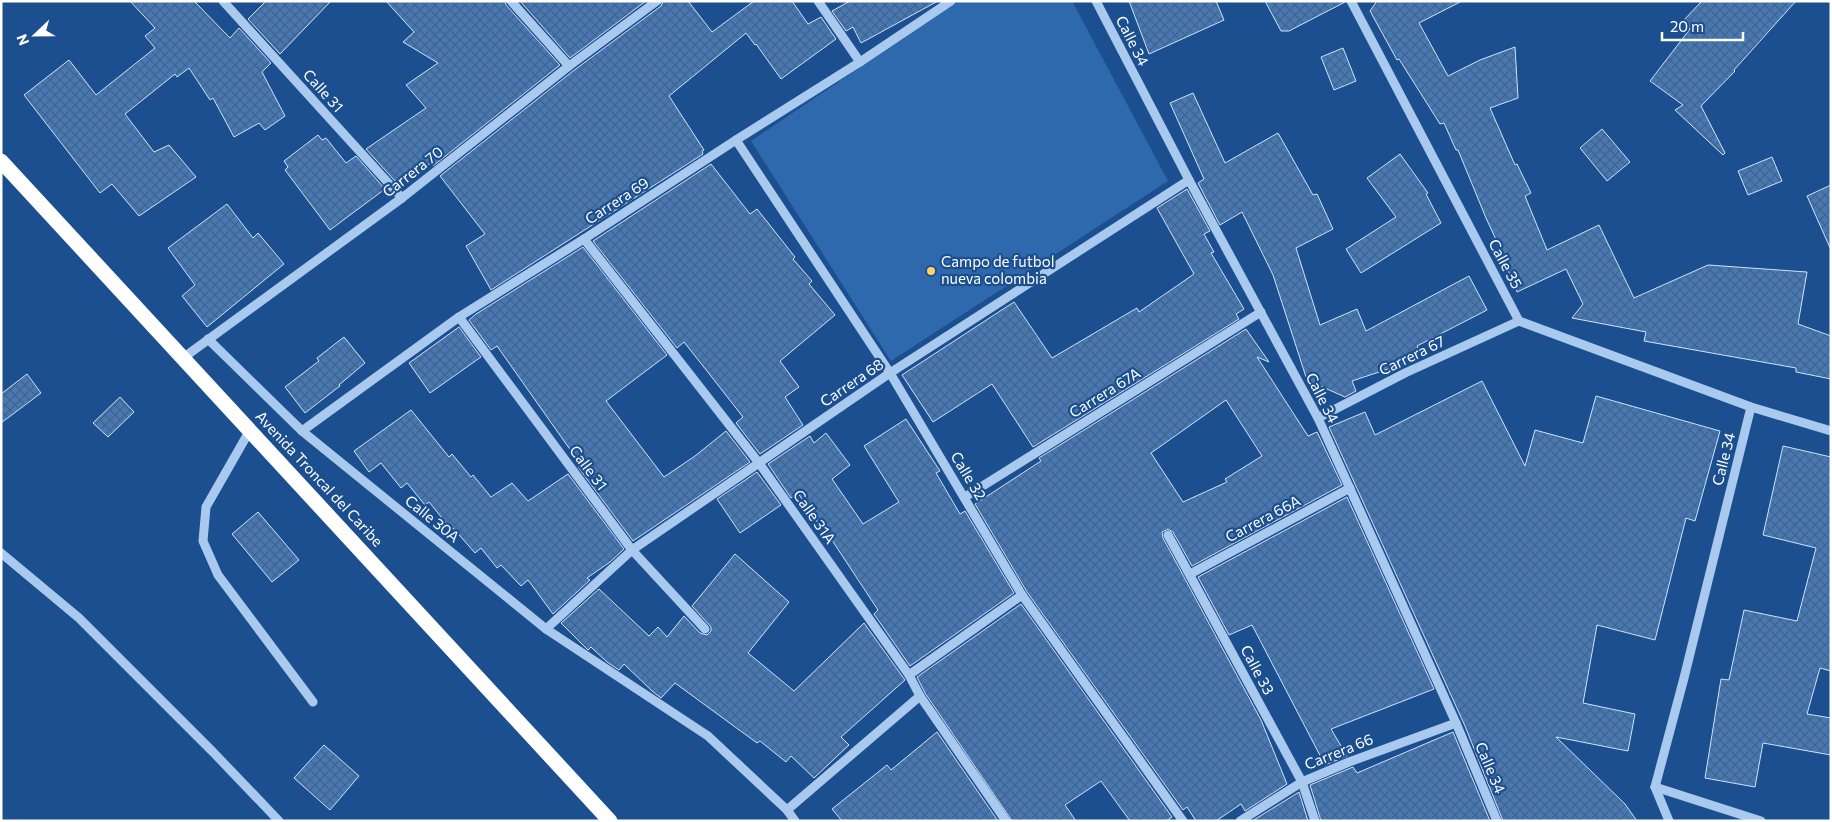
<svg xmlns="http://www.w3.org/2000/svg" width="1832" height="822" font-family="Commissioner,sans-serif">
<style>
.pitch{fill:#2e69ad}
.building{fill:url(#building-cross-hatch);stroke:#cfe3fa;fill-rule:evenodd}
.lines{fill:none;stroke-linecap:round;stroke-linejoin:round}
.minor{stroke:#a9c9ee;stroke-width:9}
.highway{stroke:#fff;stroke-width:15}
.poi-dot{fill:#ffd166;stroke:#1b4f8f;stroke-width:2}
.labels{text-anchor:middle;stroke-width:4.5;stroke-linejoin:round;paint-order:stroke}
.street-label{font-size:15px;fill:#fff;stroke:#1b4f8f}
.poi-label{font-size:15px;fill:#fff;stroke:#1b4f8f;text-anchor:start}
</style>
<defs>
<pattern id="building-cross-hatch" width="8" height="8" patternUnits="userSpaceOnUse" patternTransform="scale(1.25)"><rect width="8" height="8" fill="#4478b7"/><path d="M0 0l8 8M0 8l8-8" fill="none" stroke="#486282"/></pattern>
</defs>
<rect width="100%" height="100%" fill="#1b4f8f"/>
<path class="pitch" d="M 959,1 L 1072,1 L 1168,181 L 891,361 L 751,141 Z"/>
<g class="building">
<path d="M 130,1 L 194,1 L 230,38 L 239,28 L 271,63 L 262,72 L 285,116 L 265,130 L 259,123 L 234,137 L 213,98 L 210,100 L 189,68 L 177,77 L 175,74 L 125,114 L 154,152 L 169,145 L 196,177 L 139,216 L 112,184 L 100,193 L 24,95 L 69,60 L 96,95 L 155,48 L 145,36 L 155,28 Z"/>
<path d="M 266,1 L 331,1 L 280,54 L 248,19 Z"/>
<path d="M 386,1 L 505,1 L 506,5 L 560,65 L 433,166 L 431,163 L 406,181 L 403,176 L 395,181 L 366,149 L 426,108 L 406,85 L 438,63 L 403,42 L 414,32 Z"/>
<path d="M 520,1 L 646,1 L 570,58 Z"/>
<path d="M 663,1 L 688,1 L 712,32 L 754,1 L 792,1 L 808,24 L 821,17 L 836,39 L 781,79 L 756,44 L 755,45 L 746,33 L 669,96 L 704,150 L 702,151 L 703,154 L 491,290 L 466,246 L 485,234 L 440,176 L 573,71 L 661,6 Z"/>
<path d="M 850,1 L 938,1 L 861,43 L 853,27 L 846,31 L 832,11 Z"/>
<path d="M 1129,1 L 1216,1 L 1224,20 L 1149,54 Z"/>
<path d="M 1265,1 L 1345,1 L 1345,2 L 1289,31 L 1281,31 Z"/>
<path d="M 1377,1 L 1462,1 L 1419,23 L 1448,76 L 1480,60 L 1515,47 L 1518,98 L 1490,108 L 1515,165 L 1517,164 L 1531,193 L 1525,196 L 1547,250 L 1599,225 L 1634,298 L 1708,265 L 1807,272 L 1798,324 L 1831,336 L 1831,379 L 1796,372 L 1796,368 L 1644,341 L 1646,332 L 1572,318 L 1583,304 L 1566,269 L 1517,292 L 1503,258 L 1504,257 L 1486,218 L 1458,150 L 1456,150 L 1444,123 L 1440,124 L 1399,59 L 1397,60 L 1370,11 Z"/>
<path d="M 1702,1 L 1796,1 L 1734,70 L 1735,71 L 1701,106 L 1725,153 L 1723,155 L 1675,110 L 1683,105 L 1650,81 L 1690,29 L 1682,22 Z"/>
<path d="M 1343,48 L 1356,81 L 1334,90 L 1321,57 Z"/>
<path d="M 1193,93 L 1225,163 L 1278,133 L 1313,195 L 1317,194 L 1333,229 L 1296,248 L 1320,325 L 1357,309 L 1366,331 L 1469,276 L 1487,310 L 1417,346 L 1421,354 L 1403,364 L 1352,381 L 1356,391 L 1345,397 L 1309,381 L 1306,377 L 1273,275 L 1242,212 L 1220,225 L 1198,183 L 1204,179 L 1170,103 Z"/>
<path d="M 1602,129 L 1630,162 L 1607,181 L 1580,148 Z"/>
<path d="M 318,135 L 322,140 L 326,138 L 346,163 L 356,156 L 385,189 L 330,230 L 285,170 L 288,167 L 284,161 Z"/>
<path d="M 1400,154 L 1428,193 L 1426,194 L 1441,223 L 1361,273 L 1346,249 L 1396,217 L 1367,178 Z"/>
<path d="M 1772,157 L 1782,181 L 1748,195 L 1738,171 Z"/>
<path d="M 711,164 L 750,214 L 757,209 L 795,257 L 793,259 L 812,281 L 809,284 L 835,315 L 780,361 L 799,387 L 785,397 L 803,425 L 760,454 L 736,423 L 743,417 L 707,371 L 684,342 L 677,348 L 593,241 Z"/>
<path d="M 1831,185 L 1831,250 L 1807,196 Z"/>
<path d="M 1187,189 L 1210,231 L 1204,234 L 1214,252 L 1211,253 L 1244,309 L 1236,314 L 1239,319 L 1033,447 L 992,384 L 933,422 L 902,375 L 1014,302 L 1052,358 L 1137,308 L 1139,312 L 1194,274 L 1157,208 Z"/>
<path d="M 227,204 L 253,238 L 258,233 L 284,264 L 207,327 L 182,296 L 195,285 L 168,248 Z"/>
<path d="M 583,247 L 667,355 L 606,401 L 664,477 L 695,456 L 726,431 L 750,462 L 633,541 L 578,467 L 581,465 L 497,346 L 491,350 L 469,320 L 476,314 Z"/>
<path d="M 459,327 L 481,357 L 430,393 L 409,363 Z"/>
<path d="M 1246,329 L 1269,362 L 1257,357 L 1308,436 L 1317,432 L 1319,436 L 1342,485 L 1192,566 L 1173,532 L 1168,529 L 1162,532 L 1163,538 L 1261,720 L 1287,784 L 1245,811 L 1241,804 L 1216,821 L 1196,821 L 1187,807 L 1183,810 L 1027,592 L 975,504 L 1041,461 L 1039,458 ZM 1226,400 L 1262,456 L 1225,479 L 1227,482 L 1183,502 L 1151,453 Z"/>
<path d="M 344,337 L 365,363 L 339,385 L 340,386 L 305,413 L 285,387 L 319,361 L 317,358 Z"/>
<path d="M 27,374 L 41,393 L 1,423 L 1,394 Z"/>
<path d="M 1482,381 L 1525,466 L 1535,430 L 1583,443 L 1596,396 L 1720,431 L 1695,521 L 1686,518 L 1655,640 L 1597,625 L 1583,703 L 1635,714 L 1628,751 L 1556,737 L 1625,804 L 1637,821 L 1503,821 L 1465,726 L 1329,427 L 1365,412 L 1375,435 Z"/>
<path d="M 120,397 L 134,412 L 108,437 L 93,423 Z"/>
<path d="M 411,410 L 449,457 L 452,454 L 471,477 L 473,475 L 491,497 L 512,483 L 528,501 L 568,474 L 624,549 L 610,562 L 587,578 L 590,580 L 553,614 L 528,580 L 521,586 L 501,565 L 497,568 L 481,548 L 475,553 L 453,528 L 451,529 L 429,502 L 425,505 L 407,483 L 401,488 L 381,463 L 369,472 L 354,451 Z"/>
<path d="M 906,419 L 940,471 L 936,473 L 960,514 L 965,511 L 1014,593 L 910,666 L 874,614 L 878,610 L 822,525 L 820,526 L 798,493 L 791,498 L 768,464 L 810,436 L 814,443 L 826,433 L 850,465 L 832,479 L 863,524 L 899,502 L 864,446 Z"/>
<path d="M 1783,446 L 1831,457 L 1831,671 L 1820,668 L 1807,714 L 1831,718 L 1831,755 L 1763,743 L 1755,787 L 1705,778 L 1721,679 L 1729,680 L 1744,610 L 1797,621 L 1816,548 L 1763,535 Z"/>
<path d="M 757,472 L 781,505 L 740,533 L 717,499 Z"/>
<path d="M 1347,497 L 1434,689 L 1331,729 L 1347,756 L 1325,765 L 1252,625 L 1229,635 L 1198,577 Z"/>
<path d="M 258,512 L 299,560 L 272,582 L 232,534 Z"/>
<path d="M 735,554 L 789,602 L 748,653 L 794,691 L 864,623 L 905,680 L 841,737 L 849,745 L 814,778 L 791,756 L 786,762 L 760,741 L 757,743 L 675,683 L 661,698 L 652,691 L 624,664 L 619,670 L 607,662 L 591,647 L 588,650 L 561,623 L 599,589 L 649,636 L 658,627 L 667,637 L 684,616 L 700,633 L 707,635 L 711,631 L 711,627 L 692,606 Z"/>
<path d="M 1021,604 L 1172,817 L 1166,821 L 1130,821 L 1101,781 L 1065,805 L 1076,821 L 1012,821 L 925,693 L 917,677 Z"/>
<path d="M 937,732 L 998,821 L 842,821 L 832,809 L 887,765 L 891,770 Z"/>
<path d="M 1453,732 L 1490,821 L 1321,821 L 1310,785 L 1353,767 L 1357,773 Z"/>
<path d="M 324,745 L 359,776 L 330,810 L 294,778 Z"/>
<path d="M 1299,792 L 1308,821 L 1252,821 Z"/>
</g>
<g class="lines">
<g class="minor">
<path d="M 223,1 L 402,198"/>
<path d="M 511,1 L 569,66"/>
<path d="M 818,1 L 860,62"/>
<path d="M 1096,1 L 1189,180 L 1318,418 L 1456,723 L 1497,821"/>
<path d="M 1351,1 L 1519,321 L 1751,407 L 1831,431"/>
<path d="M 736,140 L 890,373 L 1022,595 L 1183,821"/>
<path d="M 584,239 L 759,463 L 909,675 L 920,696 L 1006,821"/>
<path d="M 459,317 L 632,550 L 705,629"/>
<path d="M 208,339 L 302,431 L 546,629 L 708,736 L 787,810 L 795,821"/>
<path d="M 183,358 L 402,198 L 569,66 L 657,1"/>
<path d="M 1318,418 L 1405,373 L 1519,321"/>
<path d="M 250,430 L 206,507 L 203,541 L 218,575 L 313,702"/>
<path d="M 302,431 L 459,317 L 584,239 L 736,140 L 860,62 L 951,1"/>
<path d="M 965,497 L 1261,312"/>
<path d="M 1168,535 L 1302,782 L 1315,821"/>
<path d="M 1,553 L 79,618 L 213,752 L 279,821"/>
<path d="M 1190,574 L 1350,488"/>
<path d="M 546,629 L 632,550 L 890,373 L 1189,180"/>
<path d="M 909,675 L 1022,595"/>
<path d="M 1655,787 L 1684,678 L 1751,407"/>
<path d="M 1655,787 L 1761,821"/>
<path d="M 1655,787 L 1669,821"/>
<path d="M 787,810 L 920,696"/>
<path d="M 1240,821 L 1302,782 L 1349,762 L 1456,723"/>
</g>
<path class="highway" d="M 1,161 L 610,821"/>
</g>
<circle class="poi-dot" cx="931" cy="271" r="5"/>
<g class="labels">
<g class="street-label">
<text transform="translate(1132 41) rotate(63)" y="5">Calle 34</text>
<text transform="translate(323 91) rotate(48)" y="5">Calle 31</text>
<text transform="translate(413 172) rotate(-38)" y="5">Carrera 70</text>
<text transform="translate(617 201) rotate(-33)" y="5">Carrera 69</text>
<text transform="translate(1505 264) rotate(62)" y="5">Calle 35</text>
<text transform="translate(1412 356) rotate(-26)" y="5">Carrera 67</text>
<text transform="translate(852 383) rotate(-34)" y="5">Carrera 68</text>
<text transform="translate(1105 393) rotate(-32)" y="5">Carrera 67A</text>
<text transform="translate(1322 398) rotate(63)" y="5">Calle 34</text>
<text transform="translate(1724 459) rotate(-76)" y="5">Calle 34</text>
<text transform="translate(588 468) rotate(53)" y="5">Calle 31</text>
<text transform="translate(968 476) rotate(59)" y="5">Calle 32</text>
<text transform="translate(319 479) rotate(47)" y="5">Avenida Troncal del Caribe</text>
<text transform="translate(814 517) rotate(55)" y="5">Calle 31A</text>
<text transform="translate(432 519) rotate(39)" y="5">Calle 30A</text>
<text transform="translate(1263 519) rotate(-28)" y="5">Carrera 66A</text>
<text transform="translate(1257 670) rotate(62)" y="5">Calle 33</text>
<text transform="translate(1339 752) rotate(-22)" y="5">Carrera 66</text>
<text transform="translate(1490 768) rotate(67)" y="5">Calle 34</text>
</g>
<g class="poi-label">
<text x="941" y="267">Campo de futbol<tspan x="941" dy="17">nueva colombia</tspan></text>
</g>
</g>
<rect width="1832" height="822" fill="none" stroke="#ffffff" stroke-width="5"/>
<g transform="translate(35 35) rotate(248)" stroke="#1b4f8f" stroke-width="4" paint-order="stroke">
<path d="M0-4L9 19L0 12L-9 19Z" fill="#ffffff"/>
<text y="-8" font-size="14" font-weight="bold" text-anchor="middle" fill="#ffffff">N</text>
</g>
<path d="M1662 32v8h81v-8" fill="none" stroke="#ffffff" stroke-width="2.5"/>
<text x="1670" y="32" font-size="15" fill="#ffffff" stroke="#1b4f8f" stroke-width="4" paint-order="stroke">20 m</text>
</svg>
